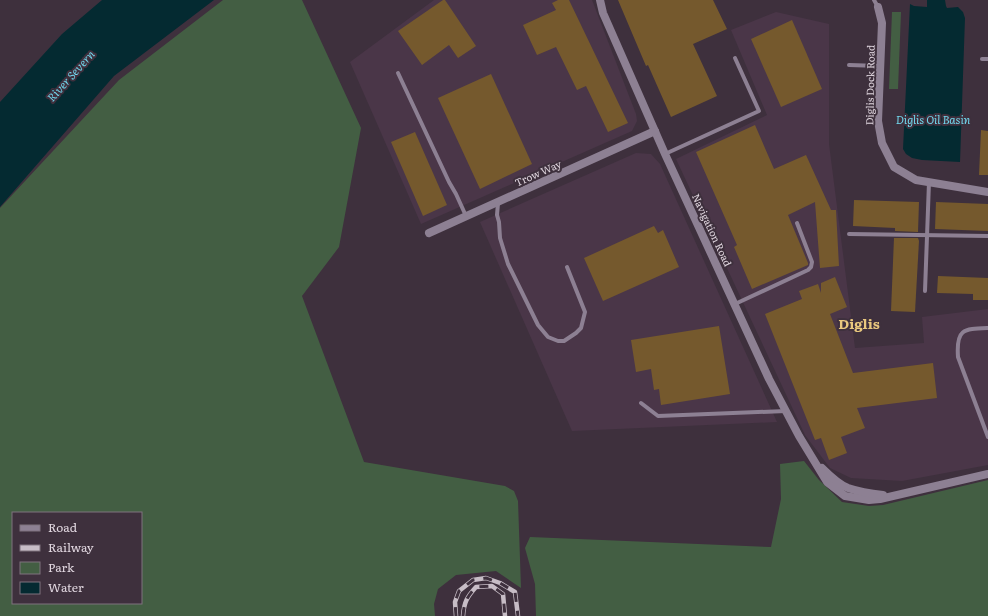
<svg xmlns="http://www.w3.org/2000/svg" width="988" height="616" font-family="Literata,serif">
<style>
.built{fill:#4a3648}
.green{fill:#435e43;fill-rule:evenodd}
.water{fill:#042a31}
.building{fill:#75592d}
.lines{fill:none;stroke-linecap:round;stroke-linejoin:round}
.lane{stroke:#8d8093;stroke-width:4}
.street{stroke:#8d8093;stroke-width:8}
.rail-casing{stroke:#c7bdc6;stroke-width:4.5}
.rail{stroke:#3e303d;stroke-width:3;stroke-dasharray:9;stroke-linecap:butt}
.labels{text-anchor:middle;stroke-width:4;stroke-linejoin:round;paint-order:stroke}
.street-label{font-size:10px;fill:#e0d6df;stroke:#3e303d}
.water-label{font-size:11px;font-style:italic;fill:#72daf0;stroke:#3e303d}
.district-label{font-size:14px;font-weight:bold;fill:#e9c87e;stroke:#3e303d}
</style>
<rect width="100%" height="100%" fill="#3e303d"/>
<g class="built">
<path d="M 434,0 L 592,0 L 636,114 L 637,121 L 632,131 L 421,224 L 350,62 Z"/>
<path d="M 776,12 L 829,24 L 829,144 L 855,348 L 924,343 L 922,317 L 988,309 L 988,465 L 902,481 L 851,478 L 830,468 L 805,435 L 676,159 L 767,115 L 731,30 Z"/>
<path d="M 636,153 L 651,154 L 660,164 L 777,422 L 572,431 L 480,222 Z"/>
</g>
<g class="green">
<path d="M 223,0 L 302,0 L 361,128 L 339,247 L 302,296 L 364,462 L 505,486 L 514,491 L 518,501 L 521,588 L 496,571 L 456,575 L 438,589 L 434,604 L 435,616 L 0,616 L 0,208 L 119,80 ZM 13,513 L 141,513 L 141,603 L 13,603 Z"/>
<path d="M 892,12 L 901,12 L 898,89 L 889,89 Z"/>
<path d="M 804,461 L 819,480 L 842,502 L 869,506 L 883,505 L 988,480 L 988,616 L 536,616 L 535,584 L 525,548 L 530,537 L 771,547 L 781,499 L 780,464 Z"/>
</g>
<g class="water">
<path d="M 102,0 L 214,0 L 114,76 L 0,207 L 0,102 L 62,34 Z"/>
<path d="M 927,0 L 945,0 L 946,6 L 947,8 L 958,7 L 963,12 L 965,18 L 960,162 L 922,160 L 912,158 L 906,154 L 903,149 L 910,4 L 914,6 L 927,7 Z"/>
</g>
<g class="building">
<path d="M 443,0 L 445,0 L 476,46 L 458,58 L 449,45 L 422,65 L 398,31 Z"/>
<path d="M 558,0 L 569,0 L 628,123 L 608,132 L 586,86 L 577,90 L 556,47 L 537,55 L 523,25 L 556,10 L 552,3 Z"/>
<path d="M 618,0 L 713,0 L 727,29 L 693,44 L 717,96 L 671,117 L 648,65 L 646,66 Z"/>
<path d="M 792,20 L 822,89 L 781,107 L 751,39 Z"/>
<path d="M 491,74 L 532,164 L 480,189 L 438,98 Z"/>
<path d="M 755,125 L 774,169 L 806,155 L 831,210 L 836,210 L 839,266 L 820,268 L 815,202 L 788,215 L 808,263 L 808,265 L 752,289 L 734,247 L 737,245 L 696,152 Z"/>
<path d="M 981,130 L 988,131 L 988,175 L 979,175 Z"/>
<path d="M 415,132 L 447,205 L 423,216 L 391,142 Z"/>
<path d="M 854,200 L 919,202 L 918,232 L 895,231 L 895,228 L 853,226 Z"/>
<path d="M 936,202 L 988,204 L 988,231 L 935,229 Z"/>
<path d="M 654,226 L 658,233 L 663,230 L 679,267 L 603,301 L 584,258 Z"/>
<path d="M 894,238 L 918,238 L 919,241 L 915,312 L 891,311 Z"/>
<path d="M 938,276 L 988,278 L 988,300 L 973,300 L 973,294 L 937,293 Z"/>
<path d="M 835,277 L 847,307 L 830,314 L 853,373 L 933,363 L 937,398 L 857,408 L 865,428 L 841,437 L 847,453 L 829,460 L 821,438 L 815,440 L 765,314 L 802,299 L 799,291 L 818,284 L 821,293 L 821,283 Z"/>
<path d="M 719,326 L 730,394 L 661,405 L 659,389 L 654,390 L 651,369 L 636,372 L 631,340 Z"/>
</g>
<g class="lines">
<g class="lane">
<path d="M 874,0 L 878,7"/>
<path d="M 982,59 L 988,59"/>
<path d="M 849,65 L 880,66"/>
<path d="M 398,73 L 449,182 L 456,194 L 466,216"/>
<path d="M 665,154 L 759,111 L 735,58"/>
<path d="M 498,203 L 497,215 L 499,222 L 500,238 L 508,264 L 538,325 L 548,337 L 558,341 L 564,341 L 576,333 L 581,328 L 585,312 L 567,267"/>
<path d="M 849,234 L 988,236"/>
<path d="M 925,291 L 929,182"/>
<path d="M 735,304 L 808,270 L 811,267 L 812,262 L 797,223"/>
<path d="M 988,328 C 963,329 956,329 958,357 L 988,437"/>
<path d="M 641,403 L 658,416 L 786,411"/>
</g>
<g class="street">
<path d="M 600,0 L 603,13 L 665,154 L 769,379 L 799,436 L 827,482 L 845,496 L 869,500 L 880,499 L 988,474"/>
<path d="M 878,7 L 882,23 L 878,121 L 882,143 L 894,167 L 916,180 L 988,192"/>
<path d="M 429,233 L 655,131"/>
<path d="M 822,468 C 830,476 838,484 848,488 C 857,491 874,494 883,495"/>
</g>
<defs>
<g id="rail">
<path d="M 456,616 L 455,602 L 459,591 L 473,580 L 486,578 L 500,583 L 515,592 L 518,616"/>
<path d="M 463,616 C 464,602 467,597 476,587 L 492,586 L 503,594 L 505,616"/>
</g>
</defs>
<use href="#rail" class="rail-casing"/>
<use href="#rail" class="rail"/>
</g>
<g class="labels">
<g class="street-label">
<text transform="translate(870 85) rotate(-89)" y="4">Diglis Dock Road</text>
<text transform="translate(538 173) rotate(-24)" y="4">Trow Way</text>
<text transform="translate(712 230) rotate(65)" y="4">Navigation Road</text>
</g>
<g class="water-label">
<text transform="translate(71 76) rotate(-48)" y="4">River Severn</text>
<text x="933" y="124">Diglis Oil Basin</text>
</g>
<g class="district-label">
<text x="859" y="329">Diglis</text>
</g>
</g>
<rect x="12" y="512" width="130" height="92" fill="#3e303d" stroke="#7f727e"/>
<rect x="20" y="525" width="20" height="6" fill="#8d8093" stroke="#7f727e"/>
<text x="48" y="532" font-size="12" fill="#e0d6df">Road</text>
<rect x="20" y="545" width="20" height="6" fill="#c7bdc6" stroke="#7f727e"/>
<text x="48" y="552" font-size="12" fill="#e0d6df">Railway</text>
<rect x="20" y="562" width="20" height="12" fill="#435e43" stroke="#7f727e"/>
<text x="48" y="572" font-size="12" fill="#e0d6df">Park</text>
<rect x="20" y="582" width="20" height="12" fill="#042a31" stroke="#7f727e"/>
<text x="48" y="592" font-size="12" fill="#e0d6df">Water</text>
</svg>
